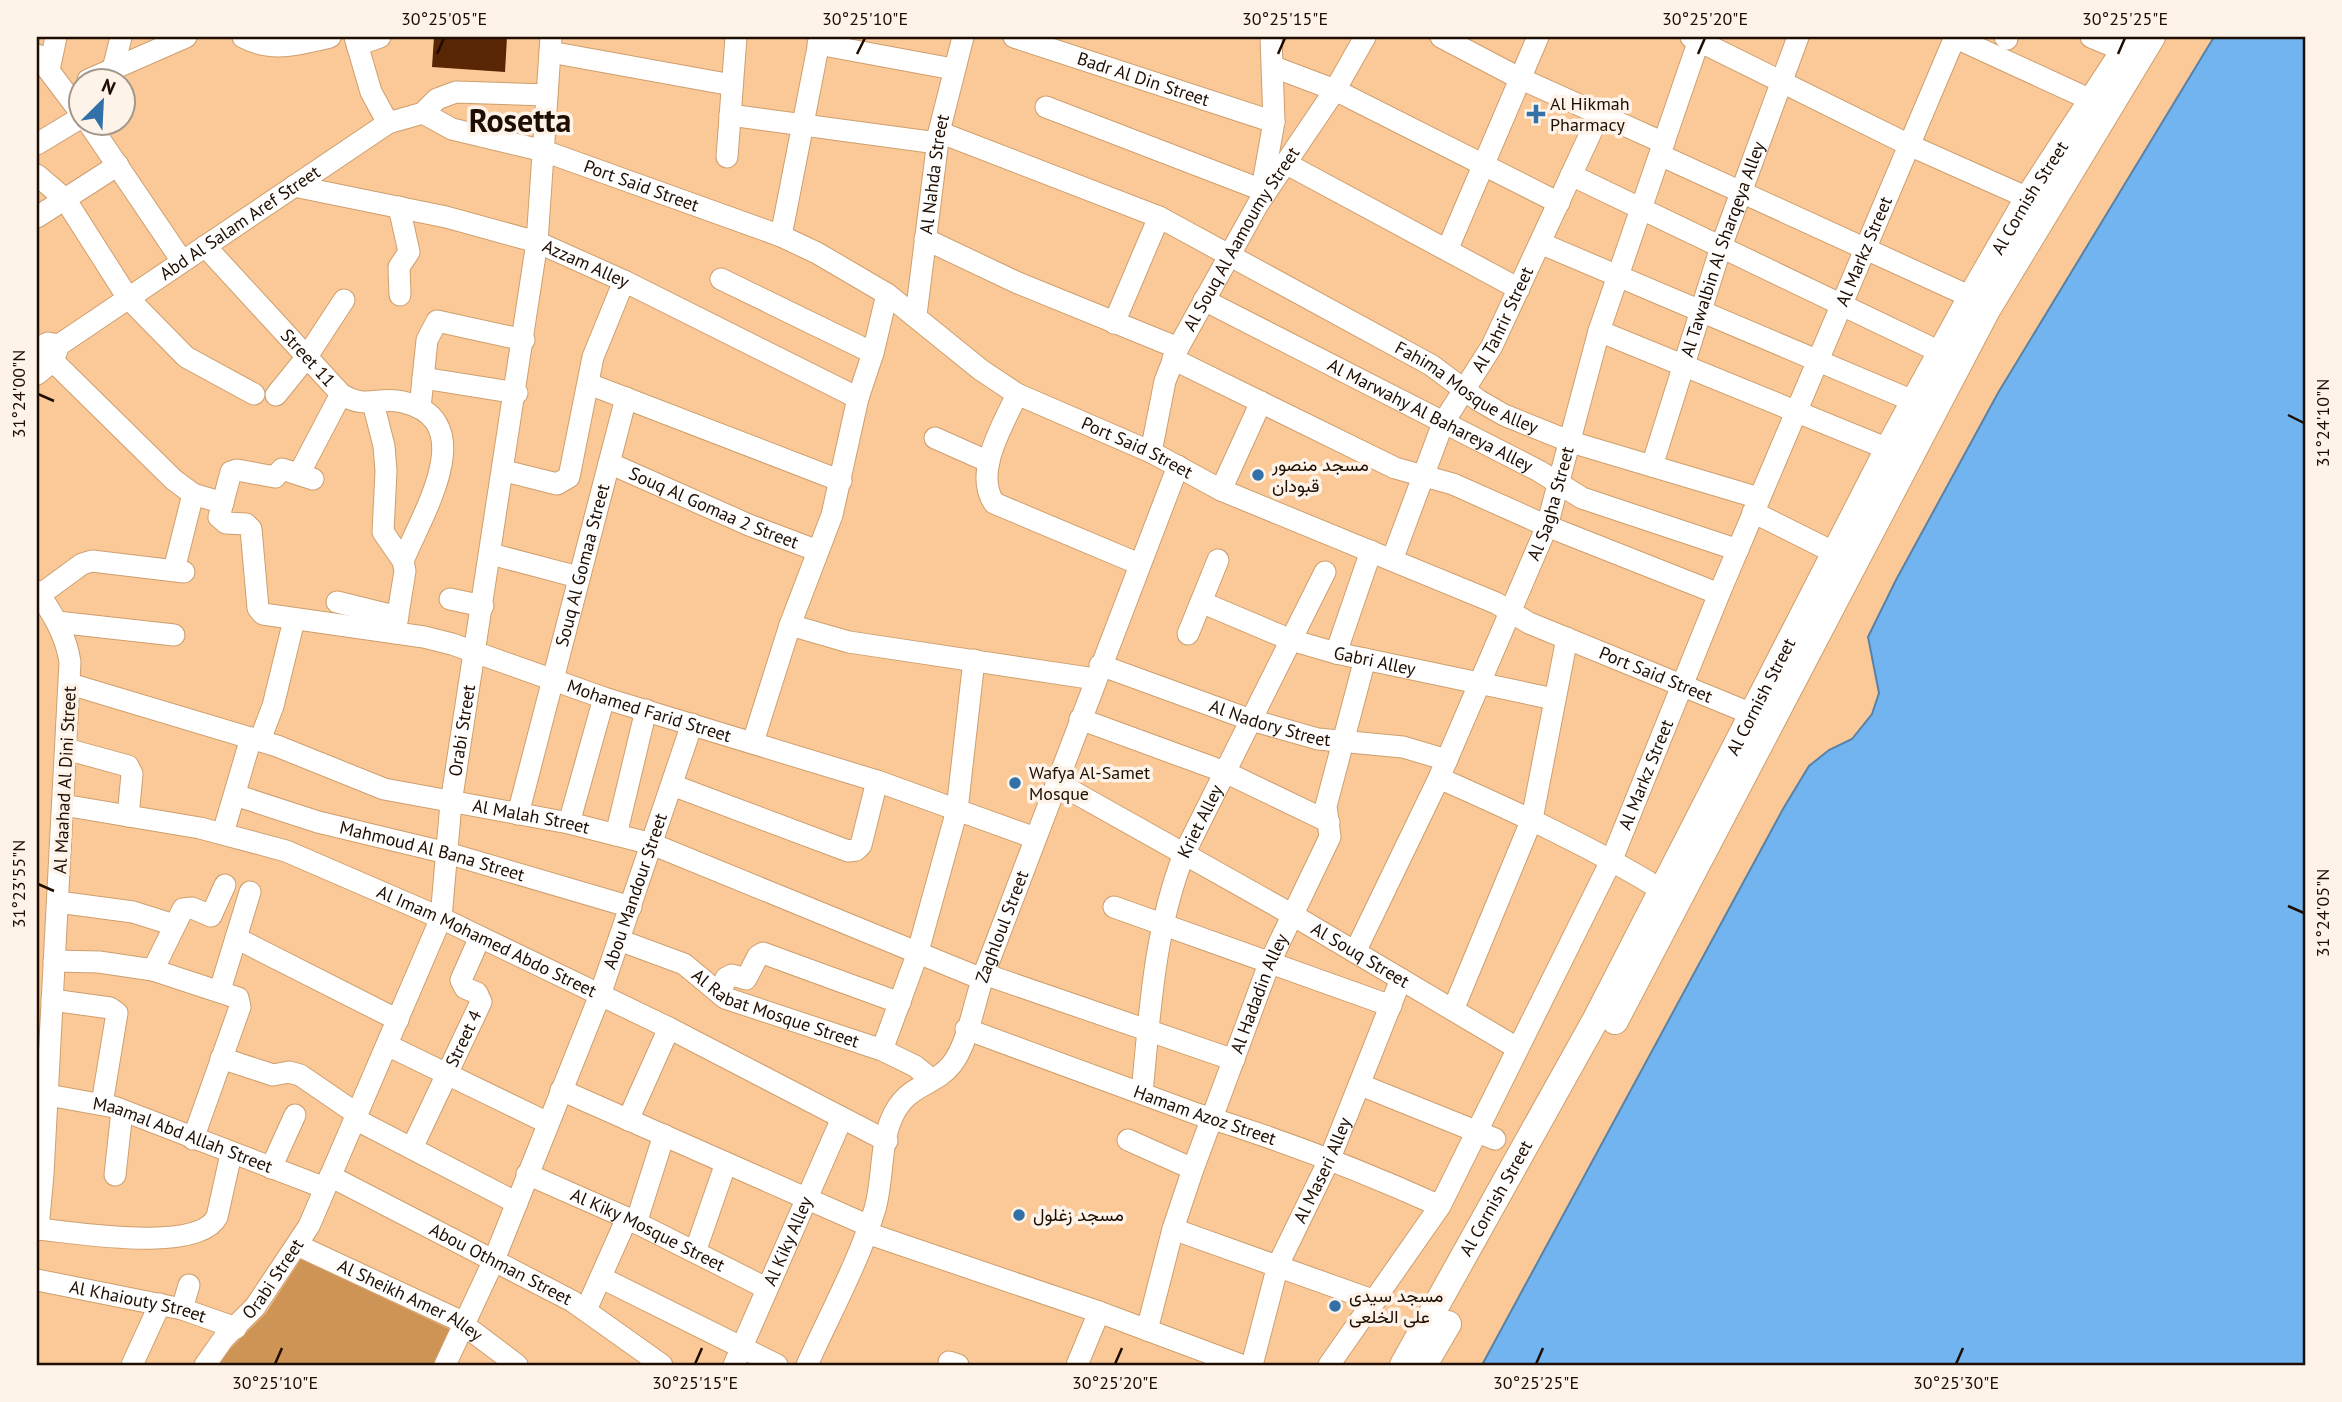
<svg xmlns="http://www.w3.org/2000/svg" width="2342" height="1402" font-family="'PT Sans',Vazirmatn,sans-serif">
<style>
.green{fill:#ce9455}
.water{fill:#71b4f0;stroke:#5882a8;stroke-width:2}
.building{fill:#582505}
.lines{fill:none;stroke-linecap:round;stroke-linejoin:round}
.minor-casing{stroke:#ce9f6e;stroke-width:23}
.major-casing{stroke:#ce9f6e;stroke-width:28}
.minor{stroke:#fff;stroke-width:21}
.major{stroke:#fff;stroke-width:26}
.ticks{fill:none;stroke:#1e0d00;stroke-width:2.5}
.poi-dot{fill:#3171a8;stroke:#fdf3e9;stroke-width:2.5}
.labels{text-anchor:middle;stroke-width:7;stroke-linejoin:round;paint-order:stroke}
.street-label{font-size:18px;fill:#1e0d00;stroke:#fdf3e9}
.poi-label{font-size:18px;fill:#1e0d00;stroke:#fdf3e9;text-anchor:start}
.town-label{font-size:32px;font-weight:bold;fill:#1e0d00;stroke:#fdf3e9}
.neatline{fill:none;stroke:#1e0d00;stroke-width:2.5}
.ticks-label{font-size:18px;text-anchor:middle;fill:#1e0d00}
</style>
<rect width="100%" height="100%" fill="#fac997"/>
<path class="green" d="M 301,1259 L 449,1329 L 448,1365 L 219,1365 L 222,1357 L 266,1313 Z"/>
<path class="water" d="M 2214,37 L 2305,37 L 2305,1365 L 1482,1365 L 1783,809 L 1809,766 L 1829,750 L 1852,739 L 1872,714 L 1879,693 L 1868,637 L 1896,580 L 1998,393 Z"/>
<path class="building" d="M 434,37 L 507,37 L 505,72 L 432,67 Z"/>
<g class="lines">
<defs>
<g id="minor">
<path d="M 243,37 C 272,53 299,44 330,37"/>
<path d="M 355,37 L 371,92 L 388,123"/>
<path id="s1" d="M 1014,37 L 1274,122"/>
<path d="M 1441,37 L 1519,78 L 1664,143"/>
<path d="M 1691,37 L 1909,145 L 2028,198"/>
<path d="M 1954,37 L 2091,100"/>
<path d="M 2005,37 L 2007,39"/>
<path d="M 2091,37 L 2125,51"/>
<path d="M 818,44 L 953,69"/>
<path d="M 357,45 L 380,37"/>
<path d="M 550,52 L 732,85"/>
<path d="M 37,55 L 80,112"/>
<path d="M 1274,67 L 1335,90 L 1559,203"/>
<path d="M 113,69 L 121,37"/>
<path d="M 49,70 L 56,37"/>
<path d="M 88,80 L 186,37"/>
<path d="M 1046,107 L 1262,190"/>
<path id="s2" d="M 423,113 L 452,129 L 544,151 L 781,236 L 817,253 L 887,294 L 981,370 L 1017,394 L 1151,452 L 1221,490 L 1496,603 L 1529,623 L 1752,714"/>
<path d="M 730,115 L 937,143"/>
<path d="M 88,122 L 182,261"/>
<path id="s3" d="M 939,132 L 1159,217 L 1431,365 L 1478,400 L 1504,415 L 1571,442 L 1759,498"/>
<path d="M 37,144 L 80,118"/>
<path d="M 1660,155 L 1971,297"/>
<path d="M 727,157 L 736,37"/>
<path d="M 1287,164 L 1519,289"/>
<path d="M 37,175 L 65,199 L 128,298 L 186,357 L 254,394"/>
<path d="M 1571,175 L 1940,352"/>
<path id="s4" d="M 294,186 L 446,217 L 537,242 L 624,281 L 858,398"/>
<path d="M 1261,194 L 1274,122 L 1271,37"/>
<path d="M 399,207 L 409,252 L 399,267 L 400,295"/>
<path d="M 37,217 L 118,165"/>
<path d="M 781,236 L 820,37"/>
<path d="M 925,239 L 1018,283 L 1178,348"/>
<path d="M 1540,243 L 1913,401"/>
<path id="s5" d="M 205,246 L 341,394 C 366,410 378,396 403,402 C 482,421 422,514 403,561"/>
<path d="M 1448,248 L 1538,37"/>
<path d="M 721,279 L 873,353"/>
<path id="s6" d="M 1204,300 L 1539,471 L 1582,498 L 1738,550"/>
<path id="s7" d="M 916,315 L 939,132 L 963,37"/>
<path d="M 1114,323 L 1159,217"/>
<path d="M 1599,331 L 1888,449"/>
<path d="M 37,348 L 48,343 L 59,345"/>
<path d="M 1173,359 L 1395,468 L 1453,484 L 1547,526 L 1719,594"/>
<path d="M 53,361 L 174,480 L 193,494 L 223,503"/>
<path id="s8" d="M 37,374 L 53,361 L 59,345 L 388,123 L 423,113 L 437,99 L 456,92 L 547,95"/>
<path d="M 423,378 L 517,393"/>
<path d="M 589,384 L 841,481"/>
<path d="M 1017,394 C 1004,424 973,471 994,503 L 1139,564"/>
<path d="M 276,395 L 306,358 L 344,300"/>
<path d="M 373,403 L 384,446 L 386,471 L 383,532 L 403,561 L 405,571 L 395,633"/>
<path d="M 420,408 L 427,340 L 437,321 L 524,340"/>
<path d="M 935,438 L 989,462"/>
<path id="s9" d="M 1151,452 L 1165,381 L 1178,348 L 1258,204 L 1335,90 L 1365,37"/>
<path id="s10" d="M 609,463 L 749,525 L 818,551"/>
<path id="s11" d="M 1652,466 L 1721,247 L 1798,37"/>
<path d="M 505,471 L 557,484 L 569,477 L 593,357 L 624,281"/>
<path d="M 299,474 L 341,394"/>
<path id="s12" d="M 313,479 L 282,469 L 275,477 L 237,470 L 231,472 L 219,517 L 226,523 L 246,524 L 251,529 L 258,608 L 263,614 L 424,637 L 452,644 L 604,698 L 877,781 L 1035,838"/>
<path d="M 1221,490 L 1261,402"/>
<path d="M 1753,512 L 1835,553"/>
<path d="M 491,554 L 578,577"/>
<path id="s13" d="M 1392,560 L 1443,423 L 1492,346 L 1599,115"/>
<path d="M 174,570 L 193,494"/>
<path d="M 37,591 C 53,614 66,635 70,662 L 43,1174 L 38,1229"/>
<path d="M 37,597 L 82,564 L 92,561 L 184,572"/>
<path d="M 450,599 L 483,606"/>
<path d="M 337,602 L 398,617"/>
<path id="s14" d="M 1201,602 L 1291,640 L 1336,653 L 1554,699"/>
<path d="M 57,622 L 174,635"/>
<path d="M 790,625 L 849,642 L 1095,679"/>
<path d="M 1188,634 L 1218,560"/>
<path d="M 1336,653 L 1371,551"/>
<path id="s15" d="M 1100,665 L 1251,720 L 1318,739 L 1403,747 L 1447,760"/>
<path id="s16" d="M 70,684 L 277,746 L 384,789 L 569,823 L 652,844 L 982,979"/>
<path d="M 1080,719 L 1225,772 L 1329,822"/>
<path d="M 260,740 L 273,706 L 294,620"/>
<path d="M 753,742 L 790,625 L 832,515 L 858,398 L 873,353 L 887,294"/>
<path d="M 66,749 L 128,766 L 132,774 L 128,816"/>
<path d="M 1439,778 C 1516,812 1590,846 1662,890"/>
<path id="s17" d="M 1056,782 L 1291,914 L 1517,1048"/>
<path d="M 672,785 L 848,851 L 856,850 L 861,845 L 877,781"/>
<path id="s18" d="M 235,795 L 318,822 L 447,853 L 631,907"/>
<path id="s19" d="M 63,805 L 200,828 L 286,851 L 441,918 L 669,1028 L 887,1141"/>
<path id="s20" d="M 518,814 L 626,398"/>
<path d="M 569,823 L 604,698"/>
<path d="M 223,833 L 251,738"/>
<path d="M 616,835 L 646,710"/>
<path d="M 58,902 L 133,912 L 174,925"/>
<path d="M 1114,907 L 1391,1006"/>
<path d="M 236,938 L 398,1020"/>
<path id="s21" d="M 619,940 L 684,964 L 725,998 L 882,1050 L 915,1066 L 931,1079"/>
<path id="s22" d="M 1355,952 L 1439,778 L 1547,526 L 1599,331 L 1700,37"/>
<path d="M 54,961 L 99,962 L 153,970 L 238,998 L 240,1007 L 193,1139"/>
<path d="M 153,970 L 183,909 L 192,908 L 211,916 L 225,885"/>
<path d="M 984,974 L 1234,1060"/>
<path d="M 220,990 L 250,892"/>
<path d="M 720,994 L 726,978 L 732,975 L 746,979 L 758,956 L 763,953 L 900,1003"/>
<path d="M 52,1000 L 110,1008 L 117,1013 L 102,1104"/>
<path d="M 1453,1010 L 1532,819 L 1567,638"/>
<path id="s23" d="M 966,1029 L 1197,1114 C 1280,1139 1360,1170 1440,1206"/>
<path d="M 387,1045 L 548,1123"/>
<path d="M 882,1050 L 917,955 L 957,810 L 974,660"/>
<path d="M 221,1058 L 273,1075 L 289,1072 L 300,1075 L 357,1114"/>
<path d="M 1361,1085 L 1495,1139"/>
<path d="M 561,1090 L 869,1226"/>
<path id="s24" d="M 37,1093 L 114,1107 L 325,1188"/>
<path id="s25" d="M 1142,1093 C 1150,1011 1154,931 1184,854 L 1325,572"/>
<path d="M 355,1119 L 517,1203"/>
<path d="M 628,1120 L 669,1028"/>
<path d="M 1128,1140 L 1193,1169"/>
<path id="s26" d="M 412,1148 L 481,1002 L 477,993 L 465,988 L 461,980 L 480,937"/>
<path d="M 271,1168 L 295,1115"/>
<path id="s27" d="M 527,1174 L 627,1218 L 766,1288"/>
<path d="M 115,1175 L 122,1111"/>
<path id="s28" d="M 330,1176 L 572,1301 L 662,1365"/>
<path d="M 636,1223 L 664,1135"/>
<path d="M 37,1229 C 73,1232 197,1254 217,1217 L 231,1154"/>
<path d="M 1173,1229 L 1375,1301"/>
<path d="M 867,1233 L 1099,1312 L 1241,1365"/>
<path id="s29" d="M 297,1245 L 456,1319 L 517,1365"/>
<path d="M 695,1252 L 726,1163"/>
<path d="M 602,1278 L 777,1365"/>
<path id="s30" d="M 37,1280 L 182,1309 L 236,1328"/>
<path d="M 182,1309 L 189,1285"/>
<path d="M 586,1310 L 627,1218"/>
<path id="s31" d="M 1147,1330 L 1173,1229 L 1193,1169 L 1269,964 L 1330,837 L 1326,806 L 1365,659"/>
<path d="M 949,1362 L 958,1365"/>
<path d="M 132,1365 L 160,1304"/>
<path id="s32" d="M 205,1365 L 224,1338 L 255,1307 L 309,1226 L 441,918 L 451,803 L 537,242 L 551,37"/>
<path id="s33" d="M 445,1365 L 494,1260 L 600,995 L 692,724"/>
<path id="s34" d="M 734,1365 L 842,1118"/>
<path id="s35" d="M 807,1365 C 830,1314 858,1263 875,1209 C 883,1181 880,1147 891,1120 C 906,1083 933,1088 952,1064 C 968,1044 975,999 984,974 L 1178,466"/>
<path d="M 1077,1365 L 1099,1312"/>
<path id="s36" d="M 1252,1365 L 1278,1265 L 1330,1158 L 1401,979"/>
<path id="s37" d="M 1329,1365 L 1440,1206 L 1612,859 L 1719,594 L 1955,37"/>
</g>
<g id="major">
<path d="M 1615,1021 L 1987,310 L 2152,37"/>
<path id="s38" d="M 1403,1365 L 1596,1019 L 1888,449 L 1971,297 L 2028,198 L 2133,37"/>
<path d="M 1424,1365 L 1448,1324"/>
</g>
</defs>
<use href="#minor" class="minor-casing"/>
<use href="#major" class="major-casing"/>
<use href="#minor" class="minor"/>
<use href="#major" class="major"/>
</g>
<path class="ticks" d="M 437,54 L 444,38M 857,54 L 865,38M 1278,54 L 1285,38M 1698,54 L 1705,38M 2118,54 L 2125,38M 38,394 L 54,401M 2288,415 L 2304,423M 38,884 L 54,891M 2288,906 L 2304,913M 275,1364 L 282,1348M 695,1364 L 702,1348M 1115,1364 L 1122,1348M 1536,1364 L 1543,1348M 1956,1364 L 1963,1348"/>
<g class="poi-dot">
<path d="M1532.5 103.5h7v7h7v7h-7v7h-7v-7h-7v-7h7z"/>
<circle cx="1258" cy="475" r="7"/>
<circle cx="1015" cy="783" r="7"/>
<circle cx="1019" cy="1215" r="7"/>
<circle cx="1335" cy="1306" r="7"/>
</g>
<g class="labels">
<g class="street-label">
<text dy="6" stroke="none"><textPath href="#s1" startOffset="136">Badr Al Din Street</textPath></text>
<text dy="6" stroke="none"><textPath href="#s7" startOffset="142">Al Nahda Street</textPath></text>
<text dy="6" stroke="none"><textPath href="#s2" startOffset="231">Port Said Street</textPath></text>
<text dy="6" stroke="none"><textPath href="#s38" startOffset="1325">Al Cornish Street</textPath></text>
<text dy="6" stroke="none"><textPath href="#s8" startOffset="256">Abd Al Salam Aref Street</textPath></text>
<text dy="6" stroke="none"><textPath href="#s9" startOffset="234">Al Souq Al Aamoumy Street</textPath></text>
<text dy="6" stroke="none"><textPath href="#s11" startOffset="228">Al Tawalbin Al Sharqeya Alley</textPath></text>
<text dy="6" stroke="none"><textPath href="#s37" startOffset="1239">Al Markz Street</textPath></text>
<text dy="6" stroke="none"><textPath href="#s4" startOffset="303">Azzam Alley</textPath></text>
<text dy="6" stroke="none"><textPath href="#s13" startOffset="266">Al Tahrir Street</textPath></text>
<text dy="6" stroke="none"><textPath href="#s5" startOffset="152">Street 11</textPath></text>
<text dy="6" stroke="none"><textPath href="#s3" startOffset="588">Fahima Mosque Alley</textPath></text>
<text dy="6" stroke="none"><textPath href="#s6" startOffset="254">Al Marwahy Al Bahareya Alley</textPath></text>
<text dy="6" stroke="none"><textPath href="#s2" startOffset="796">Port Said Street</textPath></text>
<text dy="6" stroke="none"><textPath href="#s22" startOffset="490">Al Sagha Street</textPath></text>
<text dy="6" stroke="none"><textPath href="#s10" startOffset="114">Souq Al Gomaa 2 Street</textPath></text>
<text dy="6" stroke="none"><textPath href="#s20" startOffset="257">Souq Al Gomaa Street</textPath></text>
<text dy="6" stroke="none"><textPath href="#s14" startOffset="184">Gabri Alley</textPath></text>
<text dy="6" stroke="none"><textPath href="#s2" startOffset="1363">Port Said Street</textPath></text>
<text dy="6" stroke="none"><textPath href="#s38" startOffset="758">Al Cornish Street</textPath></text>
<text dy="6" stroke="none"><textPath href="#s12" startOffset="658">Mohamed Farid Street</textPath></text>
<text dy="6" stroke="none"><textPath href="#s15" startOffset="180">Al Nadory Street</textPath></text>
<text dy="6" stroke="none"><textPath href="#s32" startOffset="698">Orabi Street</textPath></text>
<text dy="6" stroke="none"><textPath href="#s37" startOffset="672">Al Markz Street</textPath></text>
<text transform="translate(65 780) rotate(-87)" y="6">Al Maahad Al Dini Street</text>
<text dy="6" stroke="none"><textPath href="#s16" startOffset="481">Al Malah Street</textPath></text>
<text dy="6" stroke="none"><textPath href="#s25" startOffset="280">Kriet Alley</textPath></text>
<text dy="6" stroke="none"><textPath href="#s18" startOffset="205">Mahmoud Al Bana Street</textPath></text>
<text dy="6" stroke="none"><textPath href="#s33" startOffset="511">Abou Mandour Street</textPath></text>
<text dy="6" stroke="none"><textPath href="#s35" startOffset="492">Zaghloul Street</textPath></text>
<text dy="6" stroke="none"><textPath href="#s19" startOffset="448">Al Imam Mohamed Abdo Street</textPath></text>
<text dy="6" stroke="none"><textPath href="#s17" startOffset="350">Al Souq Street</textPath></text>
<text dy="6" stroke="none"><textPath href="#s31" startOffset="355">Al Hadadin Alley</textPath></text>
<text dy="6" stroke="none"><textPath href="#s21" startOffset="173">Al Rabat Mosque Street</textPath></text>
<text dy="6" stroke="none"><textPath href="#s26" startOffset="121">Street 4</textPath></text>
<text dy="6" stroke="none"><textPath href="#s23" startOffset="254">Hamam Azoz Street</textPath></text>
<text dy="6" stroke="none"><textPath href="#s24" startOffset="152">Maamal Abd Allah Street</textPath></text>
<text dy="6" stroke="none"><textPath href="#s36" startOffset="208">Al Maseri Alley</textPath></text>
<text dy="6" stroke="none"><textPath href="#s38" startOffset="191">Al Cornish Street</textPath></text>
<text dy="6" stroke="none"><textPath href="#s27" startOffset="133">Al Kiky Mosque Street</textPath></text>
<text dy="6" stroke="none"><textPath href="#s34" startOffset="135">Al Kiky Alley</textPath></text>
<text dy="6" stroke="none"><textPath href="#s28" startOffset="192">Abou Othman Street</textPath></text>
<text dy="6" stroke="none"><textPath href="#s32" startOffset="110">Orabi Street</textPath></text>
<text dy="6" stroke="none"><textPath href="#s30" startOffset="103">Al Khaiouty Street</textPath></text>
<text dy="6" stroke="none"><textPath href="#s29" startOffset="126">Al Sheikh Amer Alley</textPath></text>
</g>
<g class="poi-label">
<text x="1550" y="110">Al Hikmah<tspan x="1550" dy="21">Pharmacy</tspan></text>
<text x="1272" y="471">مسجد منصور<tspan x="1272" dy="21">قبودان</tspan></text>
<text x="1029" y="779">Wafya Al-Samet<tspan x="1029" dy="21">Mosque</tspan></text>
<text x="1033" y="1221">مسجد زغلول</text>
<text x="1349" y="1302">مسجد سيدى<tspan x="1349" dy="21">على الخلعى</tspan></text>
</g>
<g class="town-label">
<text x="520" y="132">Rosetta</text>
</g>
</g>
<rect width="2342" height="1402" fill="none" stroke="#fdf3e9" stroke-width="77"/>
<g transform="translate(102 102) rotate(24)"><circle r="33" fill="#fdf3e9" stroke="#a4978c" stroke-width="2"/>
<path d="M0-5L12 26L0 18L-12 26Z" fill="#3171a8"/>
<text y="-10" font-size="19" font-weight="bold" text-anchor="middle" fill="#1e0d00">N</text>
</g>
<rect x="38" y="38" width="2266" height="1326" class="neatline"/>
<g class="ticks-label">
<text x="444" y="25">30°25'05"E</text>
<text x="865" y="25">30°25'10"E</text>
<text x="1285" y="25">30°25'15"E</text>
<text x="1705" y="25">30°25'20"E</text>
<text x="2125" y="25">30°25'25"E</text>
<text transform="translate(19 394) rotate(-90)" y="6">31°24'00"N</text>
<text transform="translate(2323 423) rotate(-90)" y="6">31°24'10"N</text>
<text transform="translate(19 884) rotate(-90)" y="6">31°23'55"N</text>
<text transform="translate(2323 913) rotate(-90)" y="6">31°24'05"N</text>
<text x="275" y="1389">30°25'10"E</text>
<text x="695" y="1389">30°25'15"E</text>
<text x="1115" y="1389">30°25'20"E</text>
<text x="1536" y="1389">30°25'25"E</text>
<text x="1956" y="1389">30°25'30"E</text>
</g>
</svg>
